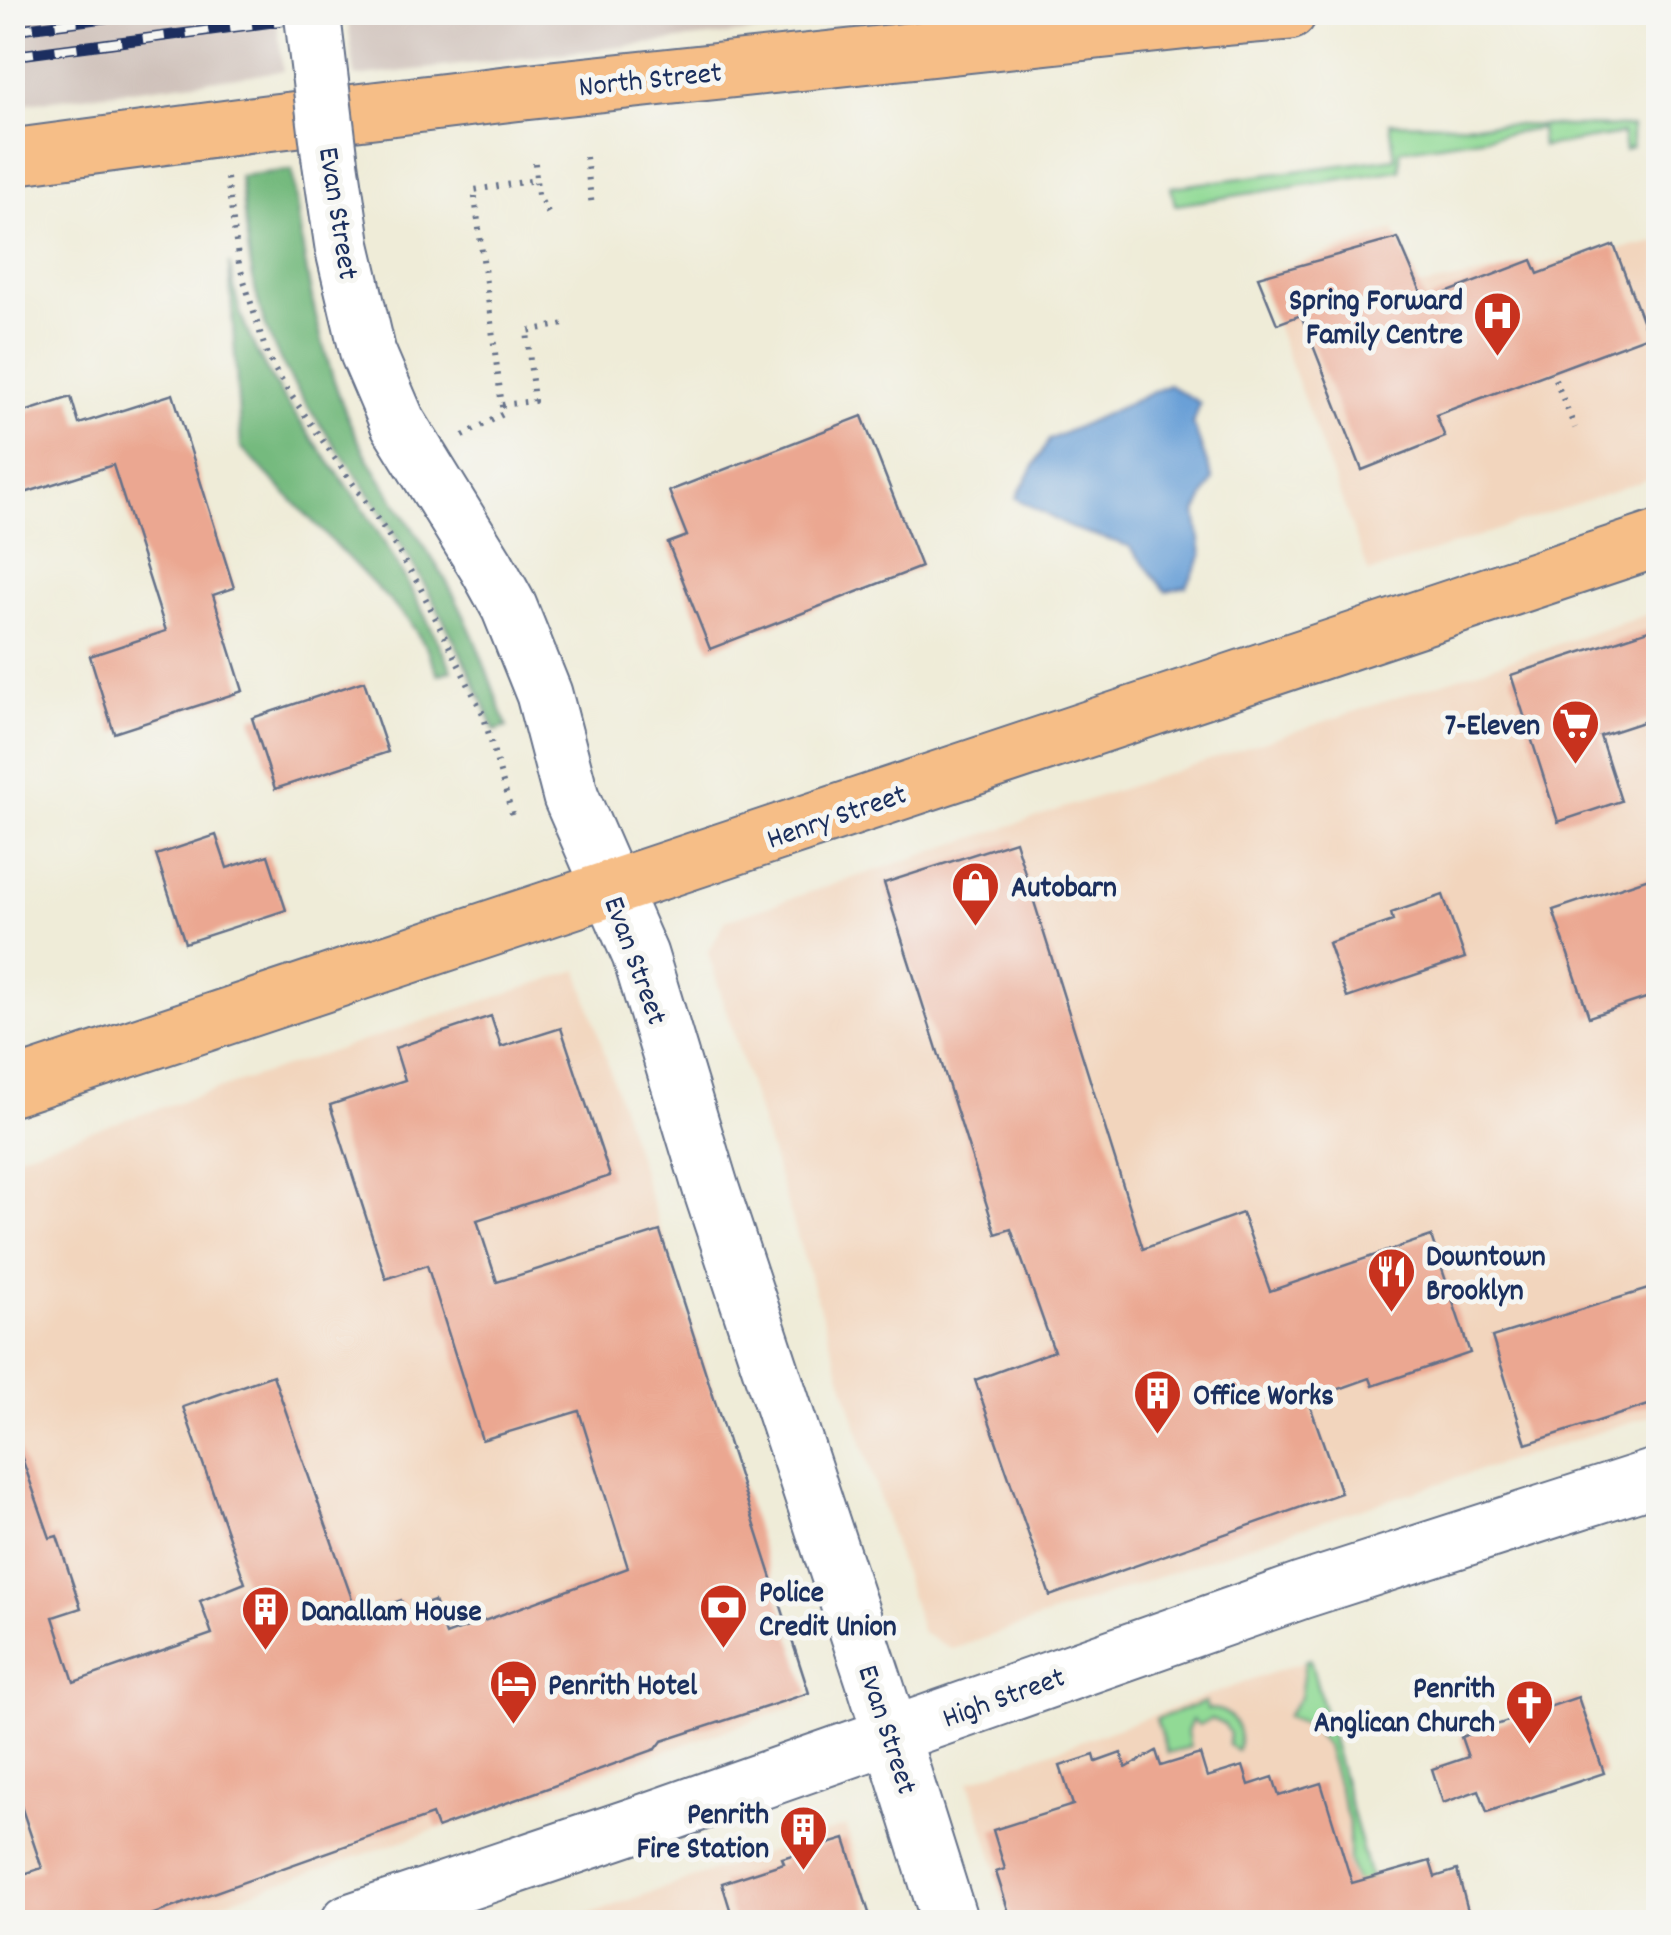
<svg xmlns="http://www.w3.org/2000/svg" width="1671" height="1935" font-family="Dekko,sans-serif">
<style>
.built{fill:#f2d5bd}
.industrial{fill:#cfc1ba}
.green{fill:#91da95;stroke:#56847a;stroke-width:2.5}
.forest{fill:#74ba7e;stroke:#48746e;stroke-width:2.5}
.water{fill:#6aa0d7;stroke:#42689a;stroke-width:2.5}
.building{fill:#eba791}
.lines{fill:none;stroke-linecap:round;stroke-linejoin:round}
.minor-casing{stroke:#657189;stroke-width:59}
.major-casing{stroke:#657189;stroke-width:59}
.highway-casing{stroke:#657189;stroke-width:59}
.path{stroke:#657189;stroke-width:6;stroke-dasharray:2.5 8;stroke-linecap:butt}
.minor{stroke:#fff;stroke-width:55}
.major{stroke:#f6be87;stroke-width:55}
.highway{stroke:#f6be87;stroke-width:55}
.rail-casing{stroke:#1b2f5e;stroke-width:11}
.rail{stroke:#f6f6f2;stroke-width:8;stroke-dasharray:22;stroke-linecap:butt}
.minor-bridge-casing{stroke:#657189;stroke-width:59;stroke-linecap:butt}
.minor-bridge{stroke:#fff;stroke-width:55}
.labels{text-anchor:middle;stroke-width:10;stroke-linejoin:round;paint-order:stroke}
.street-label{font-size:30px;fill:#1b2f5e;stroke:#f6f6f2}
.poi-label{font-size:30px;font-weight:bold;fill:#1b2f5e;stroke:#f6f6f2;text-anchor:start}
</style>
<rect width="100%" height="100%" fill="#f6f6f2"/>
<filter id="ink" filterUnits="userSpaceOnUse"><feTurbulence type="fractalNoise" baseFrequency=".01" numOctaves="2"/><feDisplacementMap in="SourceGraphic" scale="20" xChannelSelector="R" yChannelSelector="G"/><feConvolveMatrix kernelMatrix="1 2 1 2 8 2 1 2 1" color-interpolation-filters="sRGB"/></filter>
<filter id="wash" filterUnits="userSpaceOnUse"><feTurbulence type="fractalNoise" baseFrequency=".0048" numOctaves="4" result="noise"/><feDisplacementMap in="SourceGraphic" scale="40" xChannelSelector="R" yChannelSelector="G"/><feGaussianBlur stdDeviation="2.25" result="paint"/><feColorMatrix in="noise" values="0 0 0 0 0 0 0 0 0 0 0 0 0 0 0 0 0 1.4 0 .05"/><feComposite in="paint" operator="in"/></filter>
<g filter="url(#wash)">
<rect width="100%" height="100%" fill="#efecd8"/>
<g class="built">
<path d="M 1394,230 L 1418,287 L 1658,242 L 1658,476 L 1369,573 L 1258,277 Z"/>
<path d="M 1658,611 L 1658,1413 L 1264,1540 L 953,1649 L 922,1633 L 708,953 L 726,920 Z"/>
<path d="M 578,970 L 810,1701 L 166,1922 L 13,1922 L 12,1157 Z"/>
<path d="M 1310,1659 L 1382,1922 L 1014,1922 L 969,1781 Z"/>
<path d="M 846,1826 L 877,1922 L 566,1922 L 713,1871 Z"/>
</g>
<g class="industrial">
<path d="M 12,13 L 276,13 L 283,71 L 13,105 Z"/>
<path d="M 347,13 L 347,12 L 919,13 L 355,77 Z"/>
</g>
<g class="green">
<path d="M 1390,123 L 1632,127 L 1632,147 L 1625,150 L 1622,134 L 1542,147 L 1540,129 L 1400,150 L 1400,170 L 1175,205 L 1171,187 L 1395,158 Z"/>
<path d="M 1310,1659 L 1382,1922 L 1367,1922 L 1349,1860 L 1349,1823 L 1326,1746 L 1311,1726 L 1286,1717 L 1300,1697 L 1305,1661 Z"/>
<path d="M 1205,1702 L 1207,1709 C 1231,1708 1245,1728 1237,1750 L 1228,1745 L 1230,1734 L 1225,1725 L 1211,1719 L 1199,1725 L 1192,1720 L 1187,1732 L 1190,1747 L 1167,1753 L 1156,1719 Z"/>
</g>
<g class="forest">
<path d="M 292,170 C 302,253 315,338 347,416 C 370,470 406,516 437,566 C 469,616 487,672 507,727 L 495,731 C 462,648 419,570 370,495 C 331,436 281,381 261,312 C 248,268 245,221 240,176 Z"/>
<path d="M 229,263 C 233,280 236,299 241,315 C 265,385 318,443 359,503 C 395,556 424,612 452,670 L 438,675 L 426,647 L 409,621 L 241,447 Z"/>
</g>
<path class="water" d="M 1169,385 L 1200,403 L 1193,424 L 1213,480 L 1196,512 L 1202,555 L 1187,586 L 1166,591 L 1129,546 L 1071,528 L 1016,498 L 1049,440 Z"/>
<g id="blocks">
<g class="building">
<path d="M 1398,238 L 1425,301 L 1532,260 L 1538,274 L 1614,245 L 1648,336 L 1436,415 L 1445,437 L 1362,470 L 1301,315 L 1277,324 L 1258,277 Z"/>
<path d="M 173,394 L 234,588 L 213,595 L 243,691 L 114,733 L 90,656 L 166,631 L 113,465 L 12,497 L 12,416 L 71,397 L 79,424 Z"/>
<path d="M 862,416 L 921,567 L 710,649 L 668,543 L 687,536 L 669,491 Z"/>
<path d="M 1658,627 L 1658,717 L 1600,736 L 1621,801 L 1558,822 L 1511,675 Z"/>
<path d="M 364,681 L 388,752 L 275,789 L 252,718 Z"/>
<path d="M 216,835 L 227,868 L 268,855 L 286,910 L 185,943 L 156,855 Z"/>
<path d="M 1015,841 L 1143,1249 L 1242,1213 L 1270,1291 L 1431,1236 L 1470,1353 L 1373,1386 L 1370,1378 L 1308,1400 L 1341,1493 L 1050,1596 L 975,1380 L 1054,1351 L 1011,1229 L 996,1234 L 884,883 Z"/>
<path d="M 1658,875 L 1658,994 L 1589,1017 L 1553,910 Z"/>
<path d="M 1443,895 L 1465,958 L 1347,998 L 1328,943 L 1393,921 L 1391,913 Z"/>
<path d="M 491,1016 L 501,1047 L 561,1028 L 610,1176 L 477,1220 L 497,1282 L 660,1231 L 809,1693 L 662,1741 L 656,1749 L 437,1828 L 432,1815 L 151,1915 L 154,1922 L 12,1922 L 12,1878 L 42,1868 L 20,1803 L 12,1805 L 12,1448 L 18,1447 L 50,1538 L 57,1536 L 81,1608 L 53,1617 L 74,1682 L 212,1634 L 200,1601 L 245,1583 L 183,1407 L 273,1375 L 358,1616 L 401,1600 L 405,1611 L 434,1601 L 446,1635 L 628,1568 L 579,1411 L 482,1440 L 427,1265 L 386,1279 L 330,1105 L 405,1080 L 395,1048 Z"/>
<path d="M 1658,1286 L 1658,1402 L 1526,1444 L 1492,1337 Z"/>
<path d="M 1578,1697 L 1604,1773 L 1487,1812 L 1479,1790 L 1443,1803 L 1432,1769 L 1468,1757 L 1461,1737 Z"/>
<path d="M 1156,1751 L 1161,1766 L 1200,1754 L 1207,1777 L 1243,1766 L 1249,1785 L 1273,1777 L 1279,1796 L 1321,1783 L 1352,1883 L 1430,1861 L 1435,1877 L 1457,1870 L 1471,1922 L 1012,1922 L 996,1872 L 1005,1869 L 993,1830 L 1073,1805 L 1060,1766 L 1094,1755 L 1096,1762 L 1121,1753 L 1126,1768 Z"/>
<path d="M 845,1839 L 872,1922 L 734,1922 L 722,1883 L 784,1863 L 782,1858 Z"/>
</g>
</g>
</g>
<g filter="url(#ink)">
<use href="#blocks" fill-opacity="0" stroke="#657189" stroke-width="2.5"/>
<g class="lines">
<defs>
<g id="minor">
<path d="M 330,159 L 343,247 L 368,353 L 398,423 L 487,567 L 509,607 L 544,694 L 571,797 L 640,955 L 711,1189 L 876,1687 L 950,1922"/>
<path d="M 349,1922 L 639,1824 L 1301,1591 L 1658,1476"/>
</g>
<path id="major" d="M 12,1088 L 1658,539"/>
<path id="highway" d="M 12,157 L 266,123 L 514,93 L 1209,19 L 1289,12"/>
</defs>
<use href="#minor" class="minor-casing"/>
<use href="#major" class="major-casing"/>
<use href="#highway" class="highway-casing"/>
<g class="path">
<path d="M 586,157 L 592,207"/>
<path d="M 535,163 L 536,180"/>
<path d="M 227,178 L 239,264 L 267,355 L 284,385 L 385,530 L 419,585 L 483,714 L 514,821"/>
<path d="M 1555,379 L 1575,428"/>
<path d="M 502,405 L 534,401 L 527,331 L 565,324"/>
<path d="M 463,436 L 503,414 L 474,190 L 536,180 L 538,195 L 548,213"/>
</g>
<use href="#minor" class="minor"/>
<use href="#major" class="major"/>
<use href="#highway" class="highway"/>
<defs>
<g id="rail">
<path d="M 12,30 L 150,12"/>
<path d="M 12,56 L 349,12"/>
</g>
</defs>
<use href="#rail" class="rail-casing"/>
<use href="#rail" class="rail"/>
<defs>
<path id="minor-bridge" d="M 312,12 L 330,159"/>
</defs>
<use href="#minor-bridge" class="minor-bridge-casing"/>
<use href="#minor-bridge" class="minor-bridge"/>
</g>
</g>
<defs>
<symbol id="hospital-pin" viewBox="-11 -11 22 30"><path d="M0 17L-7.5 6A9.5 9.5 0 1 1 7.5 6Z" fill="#c8321e" stroke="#f6f6f2"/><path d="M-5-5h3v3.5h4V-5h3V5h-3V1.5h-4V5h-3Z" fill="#fff"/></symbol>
<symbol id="supermarket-pin" viewBox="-11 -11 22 30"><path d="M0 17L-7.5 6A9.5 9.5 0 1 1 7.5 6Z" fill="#c8321e" stroke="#f6f6f2"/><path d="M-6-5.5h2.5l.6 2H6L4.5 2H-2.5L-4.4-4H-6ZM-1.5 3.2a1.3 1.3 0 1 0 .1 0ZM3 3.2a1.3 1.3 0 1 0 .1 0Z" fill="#fff"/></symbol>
<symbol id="shop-pin" viewBox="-11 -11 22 30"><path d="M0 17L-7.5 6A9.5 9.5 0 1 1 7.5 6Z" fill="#c8321e" stroke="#f6f6f2"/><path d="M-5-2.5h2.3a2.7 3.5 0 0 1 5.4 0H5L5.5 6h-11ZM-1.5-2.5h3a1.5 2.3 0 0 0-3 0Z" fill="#fff"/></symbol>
<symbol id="restaurant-pin" viewBox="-11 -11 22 30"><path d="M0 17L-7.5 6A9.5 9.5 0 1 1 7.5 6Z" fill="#c8321e" stroke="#f6f6f2"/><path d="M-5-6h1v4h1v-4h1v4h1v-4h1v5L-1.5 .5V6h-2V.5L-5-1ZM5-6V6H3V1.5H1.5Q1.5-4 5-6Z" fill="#fff"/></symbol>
<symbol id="building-pin" viewBox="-11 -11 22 30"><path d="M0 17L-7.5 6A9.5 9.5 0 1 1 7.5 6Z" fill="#c8321e" stroke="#f6f6f2"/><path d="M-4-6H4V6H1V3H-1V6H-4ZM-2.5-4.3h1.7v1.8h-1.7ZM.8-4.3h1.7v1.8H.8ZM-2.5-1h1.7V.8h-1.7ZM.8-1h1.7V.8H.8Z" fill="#fff"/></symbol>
<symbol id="bank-pin" viewBox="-11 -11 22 30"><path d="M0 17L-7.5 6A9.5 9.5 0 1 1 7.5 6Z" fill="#c8321e" stroke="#f6f6f2"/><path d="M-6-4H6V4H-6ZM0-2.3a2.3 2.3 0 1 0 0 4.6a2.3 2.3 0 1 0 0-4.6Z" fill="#fff"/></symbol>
<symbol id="hotel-pin" viewBox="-11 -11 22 30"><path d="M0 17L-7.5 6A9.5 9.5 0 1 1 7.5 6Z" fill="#c8321e" stroke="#f6f6f2"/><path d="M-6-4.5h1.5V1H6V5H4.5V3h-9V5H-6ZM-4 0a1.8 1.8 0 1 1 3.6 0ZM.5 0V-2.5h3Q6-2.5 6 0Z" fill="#fff"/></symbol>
<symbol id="church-pin" viewBox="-11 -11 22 30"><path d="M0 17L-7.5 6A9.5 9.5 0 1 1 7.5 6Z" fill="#c8321e" stroke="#f6f6f2"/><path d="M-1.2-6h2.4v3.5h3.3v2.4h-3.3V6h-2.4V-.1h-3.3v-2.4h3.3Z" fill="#fff"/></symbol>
</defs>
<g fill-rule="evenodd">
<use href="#hospital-pin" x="1470" y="288" width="55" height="75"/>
<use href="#supermarket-pin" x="1548" y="696" width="55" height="75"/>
<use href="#shop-pin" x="948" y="858" width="55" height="75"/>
<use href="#restaurant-pin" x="1364" y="1244" width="55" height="75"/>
<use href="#building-pin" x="1130" y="1366" width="55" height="75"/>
<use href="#bank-pin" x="696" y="1580" width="55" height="75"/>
<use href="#building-pin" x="238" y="1582" width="55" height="75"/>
<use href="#hotel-pin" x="486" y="1656" width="55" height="75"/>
<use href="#church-pin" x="1502" y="1676" width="55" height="75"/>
<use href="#building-pin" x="776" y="1802" width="55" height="75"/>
</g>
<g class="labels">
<g class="street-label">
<text transform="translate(650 78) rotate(-6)" y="10">North Street</text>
<text transform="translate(340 213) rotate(81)" y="10">Evan Street</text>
<text transform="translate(836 815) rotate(-19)" y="10">Henry Street</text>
<text transform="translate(637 960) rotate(70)" y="10">Evan Street</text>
<text transform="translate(1003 1696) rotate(-20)" y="10">High Street</text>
<text transform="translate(889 1729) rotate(72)" y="10">Evan Street</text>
</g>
<g class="poi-label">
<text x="1463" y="309" text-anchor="end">Spring Forward<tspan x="1463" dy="34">Family Centre</tspan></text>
<text x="1540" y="734" text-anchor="end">7-Eleven</text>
<text x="1011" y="896">Autobarn</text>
<text x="1426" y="1265">Downtown<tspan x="1426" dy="34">Brooklyn</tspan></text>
<text x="1193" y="1404">Office Works</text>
<text x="759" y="1601">Police<tspan x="759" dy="34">Credit Union</tspan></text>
<text x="301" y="1620">Danallam House</text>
<text x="548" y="1694">Penrith Hotel</text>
<text x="1495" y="1697" text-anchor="end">Penrith<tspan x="1495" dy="34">Anglican Church</tspan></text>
<text x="769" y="1823" text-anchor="end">Penrith<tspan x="769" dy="34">Fire Station</tspan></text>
</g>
</g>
<rect width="1671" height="1935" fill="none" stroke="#f6f6f2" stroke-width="50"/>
</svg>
